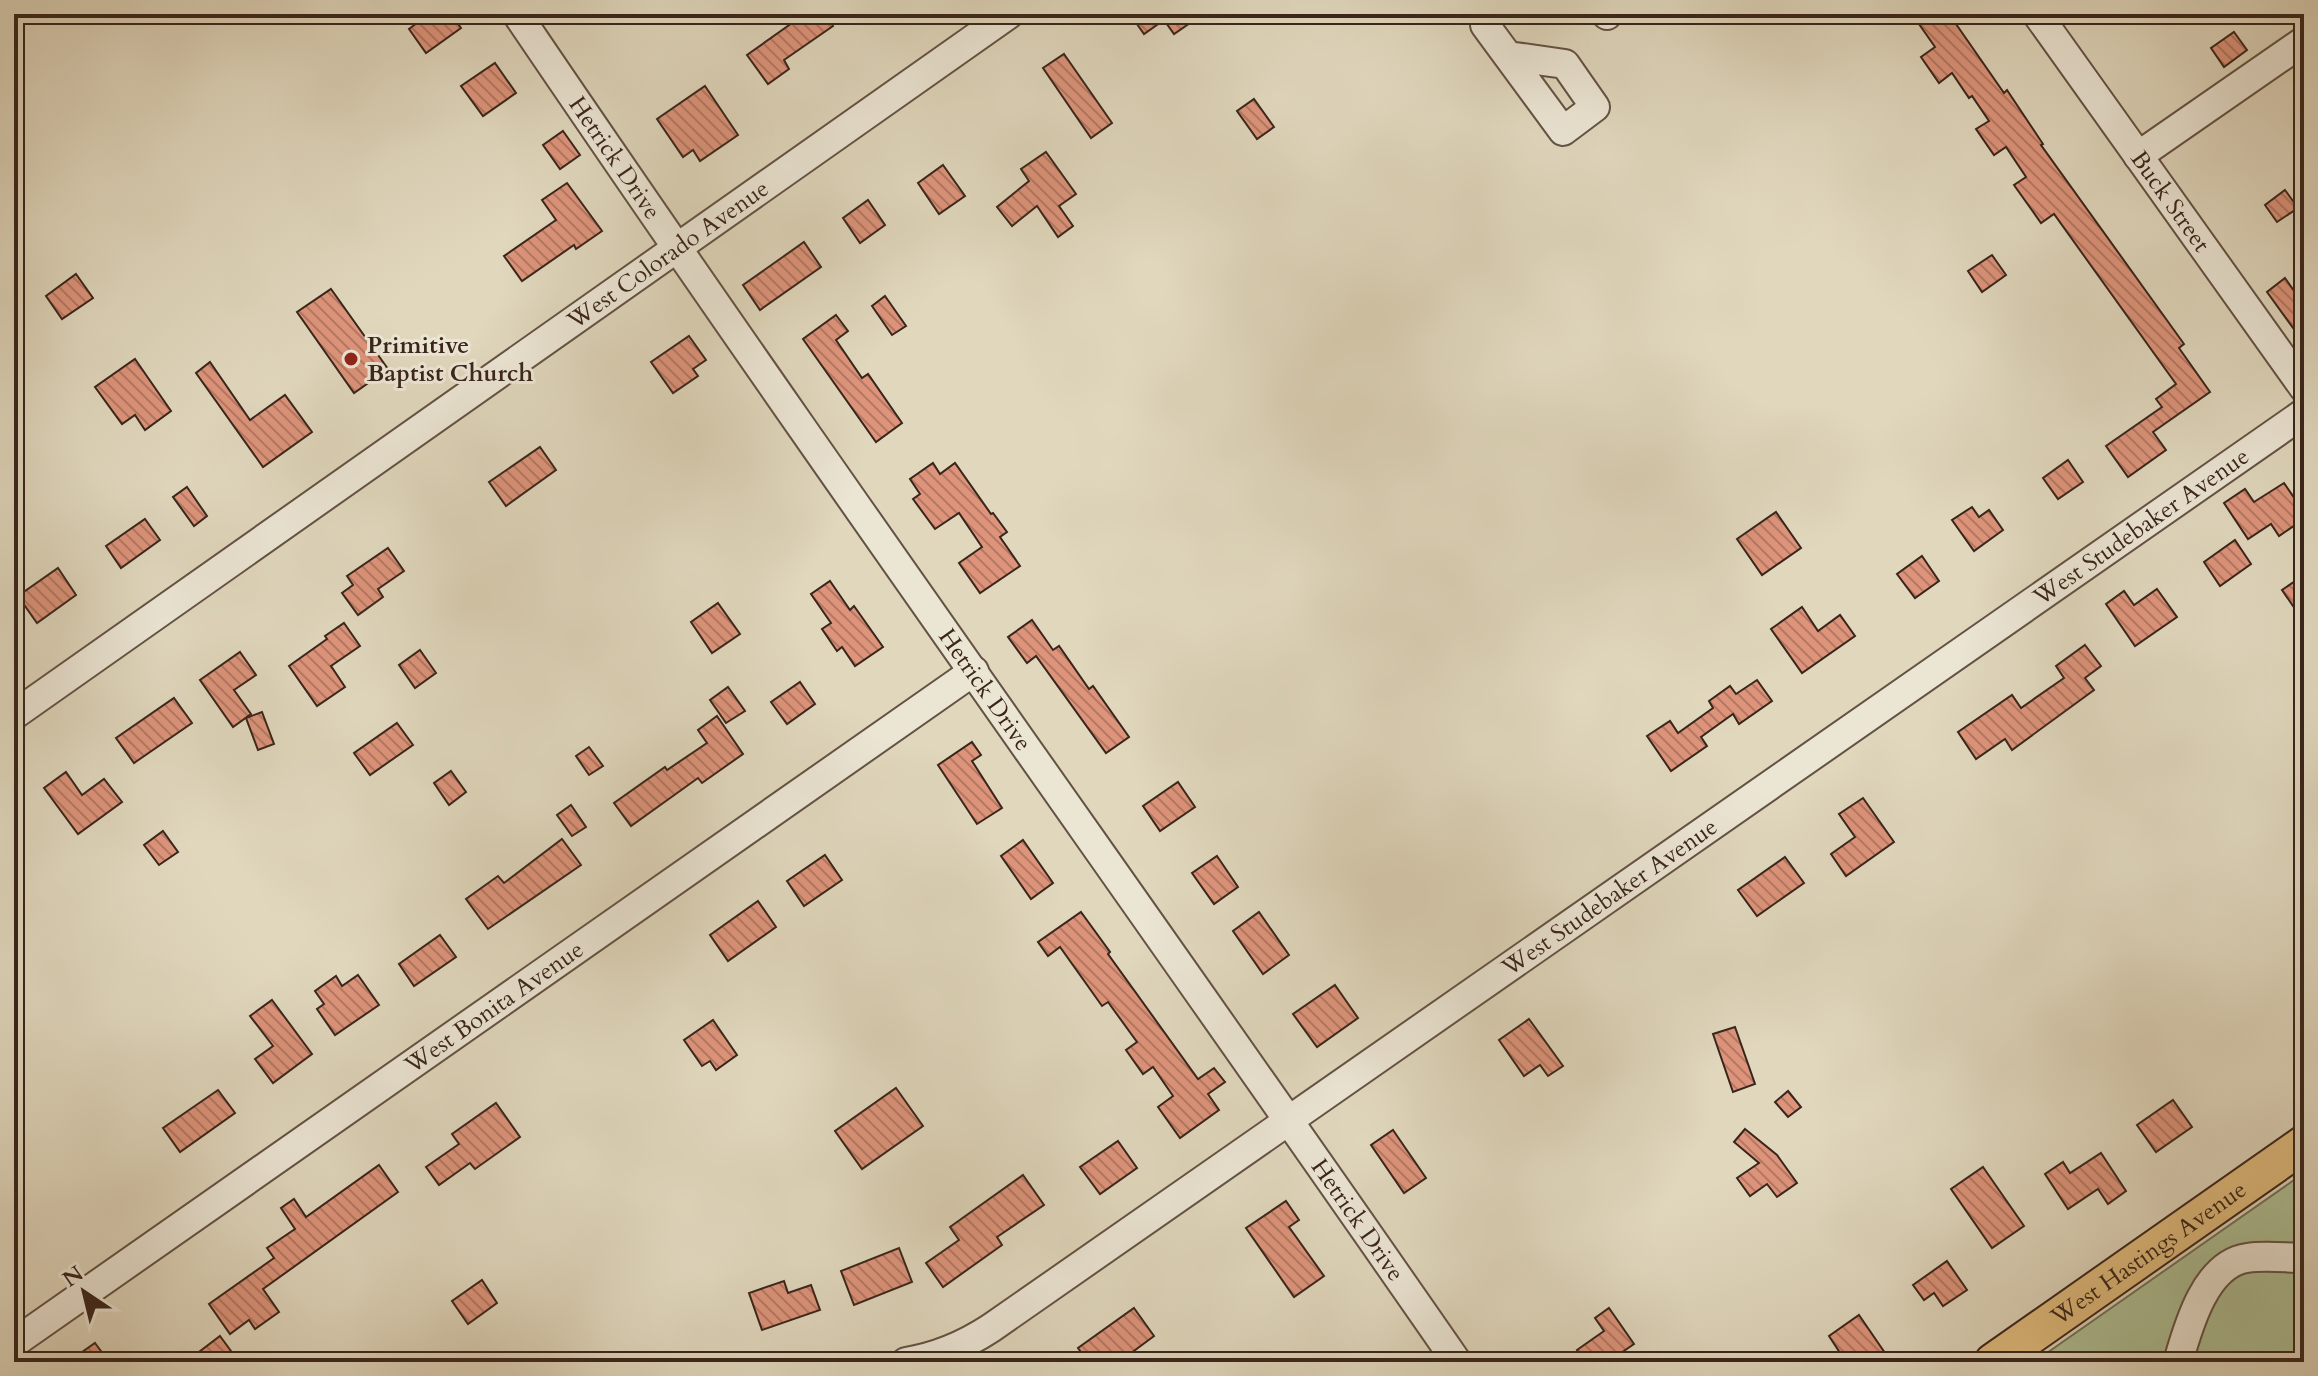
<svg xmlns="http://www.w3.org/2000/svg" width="2318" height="1376" font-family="Cardo,serif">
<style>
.green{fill:#adbf95;stroke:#737258;stroke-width:2}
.building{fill:url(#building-back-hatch);stroke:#39251b;stroke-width:2}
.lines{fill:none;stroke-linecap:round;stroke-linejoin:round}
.minor-casing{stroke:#635244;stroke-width:32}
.major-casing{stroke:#39251b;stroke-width:40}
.minor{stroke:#ebe5d4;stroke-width:28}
.major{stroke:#e0bc7e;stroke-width:36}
.poi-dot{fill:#8f2418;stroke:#ebe5d4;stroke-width:3}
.labels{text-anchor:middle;stroke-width:6;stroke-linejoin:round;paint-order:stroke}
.street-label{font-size:24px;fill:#39251b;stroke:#ebe5d4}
.poi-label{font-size:24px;font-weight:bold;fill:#39251b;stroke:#ebe5d4;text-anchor:start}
</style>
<defs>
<pattern id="building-back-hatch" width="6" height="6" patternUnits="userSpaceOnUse" patternTransform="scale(2)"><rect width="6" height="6" fill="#dd947b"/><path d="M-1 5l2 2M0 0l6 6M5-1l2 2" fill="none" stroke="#b47964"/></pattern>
</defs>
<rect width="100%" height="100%" fill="#e0d7bd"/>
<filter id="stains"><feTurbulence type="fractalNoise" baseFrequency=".0025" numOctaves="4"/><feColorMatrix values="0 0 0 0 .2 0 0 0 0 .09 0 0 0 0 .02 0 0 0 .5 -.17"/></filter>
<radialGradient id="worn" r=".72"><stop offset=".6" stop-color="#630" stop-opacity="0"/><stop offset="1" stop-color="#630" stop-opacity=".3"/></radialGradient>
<path class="green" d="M 2304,1173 L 2304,1362 L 2034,1362 Z"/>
<g class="building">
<path d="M 429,14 L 451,14 L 461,28 L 426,53 L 409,29 Z"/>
<path d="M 786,14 L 825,14 L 833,26 L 784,60 L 789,69 L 768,84 L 747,55 L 792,23 Z"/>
<path d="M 1130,14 L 1203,14 L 1174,34 L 1164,20 L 1144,34 Z"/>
<path d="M 1912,14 L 1949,14 L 2004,93 L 2007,90 L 2043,144 L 2041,145 L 2184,344 L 2179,348 L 2210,392 L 2153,432 L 2166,450 L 2128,477 L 2106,446 L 2162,407 L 2156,399 L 2176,384 L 2054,214 L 2041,223 L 2014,185 L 2026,177 L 2006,147 L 1994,155 L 1976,129 L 1989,121 L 1972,96 L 1969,98 L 1952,73 L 1939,83 L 1921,57 L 1935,47 Z"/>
<path d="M 2234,32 L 2247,50 L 2224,67 L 2211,48 Z"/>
<path d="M 1064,54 L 1112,123 L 1091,138 L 1043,68 Z"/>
<path d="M 495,63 L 516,93 L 483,116 L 461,86 Z"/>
<path d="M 705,86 L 738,135 L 700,161 L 693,150 L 683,157 L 657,119 Z"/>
<path d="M 1254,99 L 1274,127 L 1257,139 L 1237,111 Z"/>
<path d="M 563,131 L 580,155 L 560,169 L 543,145 Z"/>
<path d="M 1046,152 L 1076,194 L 1059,206 L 1073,226 L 1058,237 L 1037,206 L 1012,226 L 997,207 L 1029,181 L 1021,169 Z"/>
<path d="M 943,165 L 965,196 L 939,214 L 918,183 Z"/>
<path d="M 567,183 L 602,231 L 576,249 L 574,245 L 522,281 L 504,256 L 556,220 L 542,200 Z"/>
<path d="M 2285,190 L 2298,208 L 2277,222 L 2265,205 Z"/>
<path d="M 868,200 L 885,225 L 860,243 L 843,218 Z"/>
<path d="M 804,242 L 821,267 L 760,310 L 743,285 Z"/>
<path d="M 1992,255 L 2006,275 L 1982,292 L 1968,271 Z"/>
<path d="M 76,274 L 93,298 L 62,319 L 46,296 Z"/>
<path d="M 2285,278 L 2304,305 L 2304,343 L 2267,292 Z"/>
<path d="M 331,289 L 388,369 L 354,393 L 297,312 Z"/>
<path d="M 885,296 L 906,326 L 892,335 L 872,306 Z"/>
<path d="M 836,315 L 848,331 L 836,340 L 862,378 L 868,374 L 902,423 L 876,442 L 803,339 Z"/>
<path d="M 689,336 L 706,360 L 693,369 L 698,376 L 673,393 L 651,362 Z"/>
<path d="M 135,359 L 171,411 L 145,430 L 135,415 L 122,424 L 95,387 Z"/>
<path d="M 210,362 L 250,420 L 285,395 L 312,432 L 263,467 L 196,373 Z"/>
<path d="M 540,447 L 556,470 L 506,506 L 489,482 Z"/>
<path d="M 2068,460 L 2083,482 L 2058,499 L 2043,478 Z"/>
<path d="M 933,463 L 940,474 L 955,463 L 991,514 L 993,513 L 1007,532 L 1000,537 L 1020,566 L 980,593 L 959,563 L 982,547 L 959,513 L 935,529 L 913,499 L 920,494 L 910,479 Z"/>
<path d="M 2284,483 L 2304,512 L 2304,519 L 2279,536 L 2271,524 L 2248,539 L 2224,503 L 2245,489 L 2254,502 Z"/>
<path d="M 187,487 L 207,516 L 194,526 L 173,497 Z"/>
<path d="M 1972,507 L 1979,517 L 1989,510 L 2003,530 L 1974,551 L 1952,520 Z"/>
<path d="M 1776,512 L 1801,548 L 1762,575 L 1737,539 Z"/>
<path d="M 145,519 L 160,540 L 121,568 L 106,546 Z"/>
<path d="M 2235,540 L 2251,564 L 2220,586 L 2204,562 Z"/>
<path d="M 388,548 L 404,571 L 378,589 L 383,597 L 358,615 L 342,593 L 353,585 L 347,576 Z"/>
<path d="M 1922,556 L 1939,581 L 1915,598 L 1897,574 Z"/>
<path d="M 58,568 L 76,595 L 37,623 L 18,596 Z"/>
<path d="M 2304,575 L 2304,622 L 2282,590 Z"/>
<path d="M 830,581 L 850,610 L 854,606 L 883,647 L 855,666 L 842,647 L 837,651 L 822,629 L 831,623 L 811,594 Z"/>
<path d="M 2157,589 L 2177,617 L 2135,646 L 2106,604 L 2124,591 L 2134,605 Z"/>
<path d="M 718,603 L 740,634 L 712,653 L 691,622 Z"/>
<path d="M 1802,607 L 1818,631 L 1840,615 L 1855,636 L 1802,673 L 1771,629 Z"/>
<path d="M 1032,620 L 1053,650 L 1059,646 L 1089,689 L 1093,686 L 1129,737 L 1106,753 L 1036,656 L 1027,663 L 1008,637 Z"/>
<path d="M 344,623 L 360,646 L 331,666 L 345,687 L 317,706 L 289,666 L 327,639 L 325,636 Z"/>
<path d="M 2085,645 L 2101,666 L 2085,678 L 2094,690 L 2012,750 L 2005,739 L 1976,759 L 1958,732 L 2012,695 L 2021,708 L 2064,678 L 2056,666 Z"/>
<path d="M 420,650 L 436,673 L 415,688 L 399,665 Z"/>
<path d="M 240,652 L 256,675 L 234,690 L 251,714 L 233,727 L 200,680 Z"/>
<path d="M 1757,680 L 1772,701 L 1739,724 L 1733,714 L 1701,737 L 1707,746 L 1671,771 L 1647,736 L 1670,721 L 1678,733 L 1713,708 L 1709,701 L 1730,686 L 1736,694 Z"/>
<path d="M 800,682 L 815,704 L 787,724 L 771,702 Z"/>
<path d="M 728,687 L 745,711 L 726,723 L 710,700 Z"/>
<path d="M 174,698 L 192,723 L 134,763 L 116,738 Z"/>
<path d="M 262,712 L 274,744 L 258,750 L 246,718 Z"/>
<path d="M 717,716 L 743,754 L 702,783 L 698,778 L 631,826 L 614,803 L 665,767 L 667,770 L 707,743 L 698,730 Z"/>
<path d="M 397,723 L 413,745 L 370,775 L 354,753 Z"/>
<path d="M 972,742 L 981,755 L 972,761 L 1002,808 L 977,824 L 938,765 Z"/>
<path d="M 589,747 L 603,766 L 589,775 L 576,756 Z"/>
<path d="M 451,771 L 466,792 L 449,805 L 434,783 Z"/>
<path d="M 66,772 L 82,795 L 104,779 L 122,802 L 78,834 L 44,788 Z"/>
<path d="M 1178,782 L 1195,807 L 1160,831 L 1143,806 Z"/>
<path d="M 1863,798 L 1894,842 L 1846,876 L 1831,854 L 1855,837 L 1839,814 Z"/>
<path d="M 571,805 L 586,827 L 572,836 L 557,815 Z"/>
<path d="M 163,831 L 178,852 L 159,865 L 144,845 Z"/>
<path d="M 562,839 L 581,865 L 488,929 L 466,899 L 498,876 L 504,883 Z"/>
<path d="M 1023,840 L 1053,883 L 1031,899 L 1001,856 Z"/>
<path d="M 825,855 L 842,880 L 804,906 L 787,881 Z"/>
<path d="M 1217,856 L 1238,887 L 1214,904 L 1192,873 Z"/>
<path d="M 1785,857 L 1804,883 L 1757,916 L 1738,890 Z"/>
<path d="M 758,901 L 776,927 L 728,961 L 710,935 Z"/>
<path d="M 1081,912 L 1110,952 L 1108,954 L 1198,1079 L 1214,1068 L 1225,1082 L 1208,1094 L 1219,1110 L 1180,1138 L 1158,1107 L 1173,1096 L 1153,1067 L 1143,1074 L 1126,1050 L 1137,1042 L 1108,1002 L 1102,1006 L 1060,947 L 1048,956 L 1038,942 Z"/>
<path d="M 1259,912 L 1289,955 L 1263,974 L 1233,931 Z"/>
<path d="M 440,935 L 456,957 L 414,986 L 399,964 Z"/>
<path d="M 358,975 L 379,1005 L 335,1035 L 317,1009 L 324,1004 L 315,991 L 336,976 L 342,986 Z"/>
<path d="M 1335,985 L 1358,1018 L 1317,1047 L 1293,1014 Z"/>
<path d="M 272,1000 L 312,1054 L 273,1083 L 255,1059 L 273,1046 L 250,1016 Z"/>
<path d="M 1529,1019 L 1563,1066 L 1548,1076 L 1540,1065 L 1524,1076 L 1499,1040 Z"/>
<path d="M 713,1020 L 737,1055 L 716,1070 L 710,1061 L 702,1066 L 684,1040 Z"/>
<path d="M 1735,1027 L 1755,1084 L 1733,1092 L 1713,1034 Z"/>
<path d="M 896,1088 L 923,1126 L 862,1169 L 835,1131 Z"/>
<path d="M 218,1090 L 235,1113 L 180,1152 L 163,1128 Z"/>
<path d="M 1788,1091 L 1801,1107 L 1788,1117 L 1775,1102 Z"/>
<path d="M 2173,1100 L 2192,1127 L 2156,1152 L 2137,1125 Z"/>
<path d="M 496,1103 L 520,1137 L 475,1169 L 470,1163 L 439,1185 L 426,1167 L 459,1144 L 452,1134 Z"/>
<path d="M 1745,1129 L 1777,1155 L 1797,1183 L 1777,1197 L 1767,1184 L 1750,1196 L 1737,1178 L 1759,1163 L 1734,1142 Z"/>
<path d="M 1393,1130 L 1426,1178 L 1404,1193 L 1371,1145 Z"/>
<path d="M 1118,1141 L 1137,1168 L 1100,1194 L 1080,1167 Z"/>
<path d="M 2101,1153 L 2126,1191 L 2108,1204 L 2098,1189 L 2068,1209 L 2045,1174 L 2063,1162 L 2070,1173 Z"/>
<path d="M 379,1165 L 398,1192 L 263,1289 L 279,1312 L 255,1329 L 249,1320 L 230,1334 L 209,1304 L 274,1258 L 267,1248 L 295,1229 L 281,1208 L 294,1199 L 306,1217 Z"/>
<path d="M 1983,1167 L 2024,1226 L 1992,1248 L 1951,1189 Z"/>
<path d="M 1023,1175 L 1044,1205 L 997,1237 L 1002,1245 L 943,1287 L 926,1263 L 959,1240 L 950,1227 Z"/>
<path d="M 1286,1201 L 1299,1220 L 1289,1227 L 1324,1276 L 1294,1297 L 1246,1228 Z"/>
<path d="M 899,1248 L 912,1282 L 854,1305 L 841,1271 Z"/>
<path d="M 1947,1261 L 1967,1290 L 1943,1306 L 1934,1293 L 1924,1300 L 1913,1285 Z"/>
<path d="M 482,1280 L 497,1303 L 468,1324 L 452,1301 Z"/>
<path d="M 784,1281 L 788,1293 L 811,1285 L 820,1310 L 762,1330 L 749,1293 Z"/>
<path d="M 1134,1308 L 1154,1336 L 1119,1362 L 1088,1362 L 1078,1348 Z"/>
<path d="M 1609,1308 L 1634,1344 L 1621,1353 L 1627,1362 L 1585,1362 L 1577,1350 L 1604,1331 L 1595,1318 Z"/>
<path d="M 1859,1315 L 1885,1353 L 1872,1362 L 1846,1362 L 1829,1336 Z"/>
<path d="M 220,1336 L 239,1362 L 207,1362 L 199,1352 Z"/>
<path d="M 95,1343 L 109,1362 L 68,1362 Z"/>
</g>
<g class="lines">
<defs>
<g id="minor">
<path id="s1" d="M 517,14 C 824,467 1145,912 1457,1362"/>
<path d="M 1484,14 L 1485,25 L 1563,131 L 1595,107 L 1565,64 L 1508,56"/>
<path d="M 1606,14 L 1607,15"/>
<path id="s2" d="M 2037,14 L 2304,388"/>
<path d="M 2138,156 L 2304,41"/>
<path id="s3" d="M 14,715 L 1009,14"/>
<path id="s4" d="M 14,1343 L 974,671"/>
<path id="s5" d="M 906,1362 C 937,1357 965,1345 991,1328 L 2304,413"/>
<path d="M 2178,1362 C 2188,1327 2205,1264 2247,1258 C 2266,1255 2286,1258 2304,1258"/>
</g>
<g id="major">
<path id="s6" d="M 1993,1362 L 2304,1144"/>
</g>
</defs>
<use href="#minor" class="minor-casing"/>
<use href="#major" class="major-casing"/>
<use href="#minor" class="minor"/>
<use href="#major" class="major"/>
</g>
<circle class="poi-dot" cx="351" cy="359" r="8"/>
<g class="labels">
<g class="street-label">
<text dy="8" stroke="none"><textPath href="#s1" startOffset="174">Hetrick Drive</textPath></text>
<text dy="8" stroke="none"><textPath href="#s2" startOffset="230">Buck Street</textPath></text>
<text dy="8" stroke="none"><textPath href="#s3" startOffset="800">West Colorado Avenue</textPath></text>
<text dy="8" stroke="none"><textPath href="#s5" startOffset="1494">West Studebaker Avenue</textPath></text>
<text dy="8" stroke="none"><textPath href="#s1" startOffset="822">Hetrick Drive</textPath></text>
<text dy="8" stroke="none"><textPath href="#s5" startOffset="846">West Studebaker Avenue</textPath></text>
<text dy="8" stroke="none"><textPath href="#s4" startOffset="586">West Bonita Avenue</textPath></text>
<text dy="8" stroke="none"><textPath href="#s1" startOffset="1470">Hetrick Drive</textPath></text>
<text dy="8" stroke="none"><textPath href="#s6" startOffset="190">West Hastings Avenue</textPath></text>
</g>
<g class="poi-label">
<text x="367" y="353">Primitive<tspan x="367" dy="28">Baptist Church</tspan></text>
</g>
</g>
<rect width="2318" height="1376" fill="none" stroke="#e0d7bd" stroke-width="48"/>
<rect x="16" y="16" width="2286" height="1344" fill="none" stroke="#39251b" stroke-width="4"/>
<rect x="24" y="24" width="2270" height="1328" fill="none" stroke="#39251b" stroke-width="2"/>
<g transform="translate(84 1292) rotate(325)" stroke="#ebe5d4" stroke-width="6" paint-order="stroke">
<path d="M0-6L14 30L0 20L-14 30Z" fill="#39251b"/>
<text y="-12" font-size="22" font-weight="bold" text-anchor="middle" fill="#39251b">N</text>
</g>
<rect width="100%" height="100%" filter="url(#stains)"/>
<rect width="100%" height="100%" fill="url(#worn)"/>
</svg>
